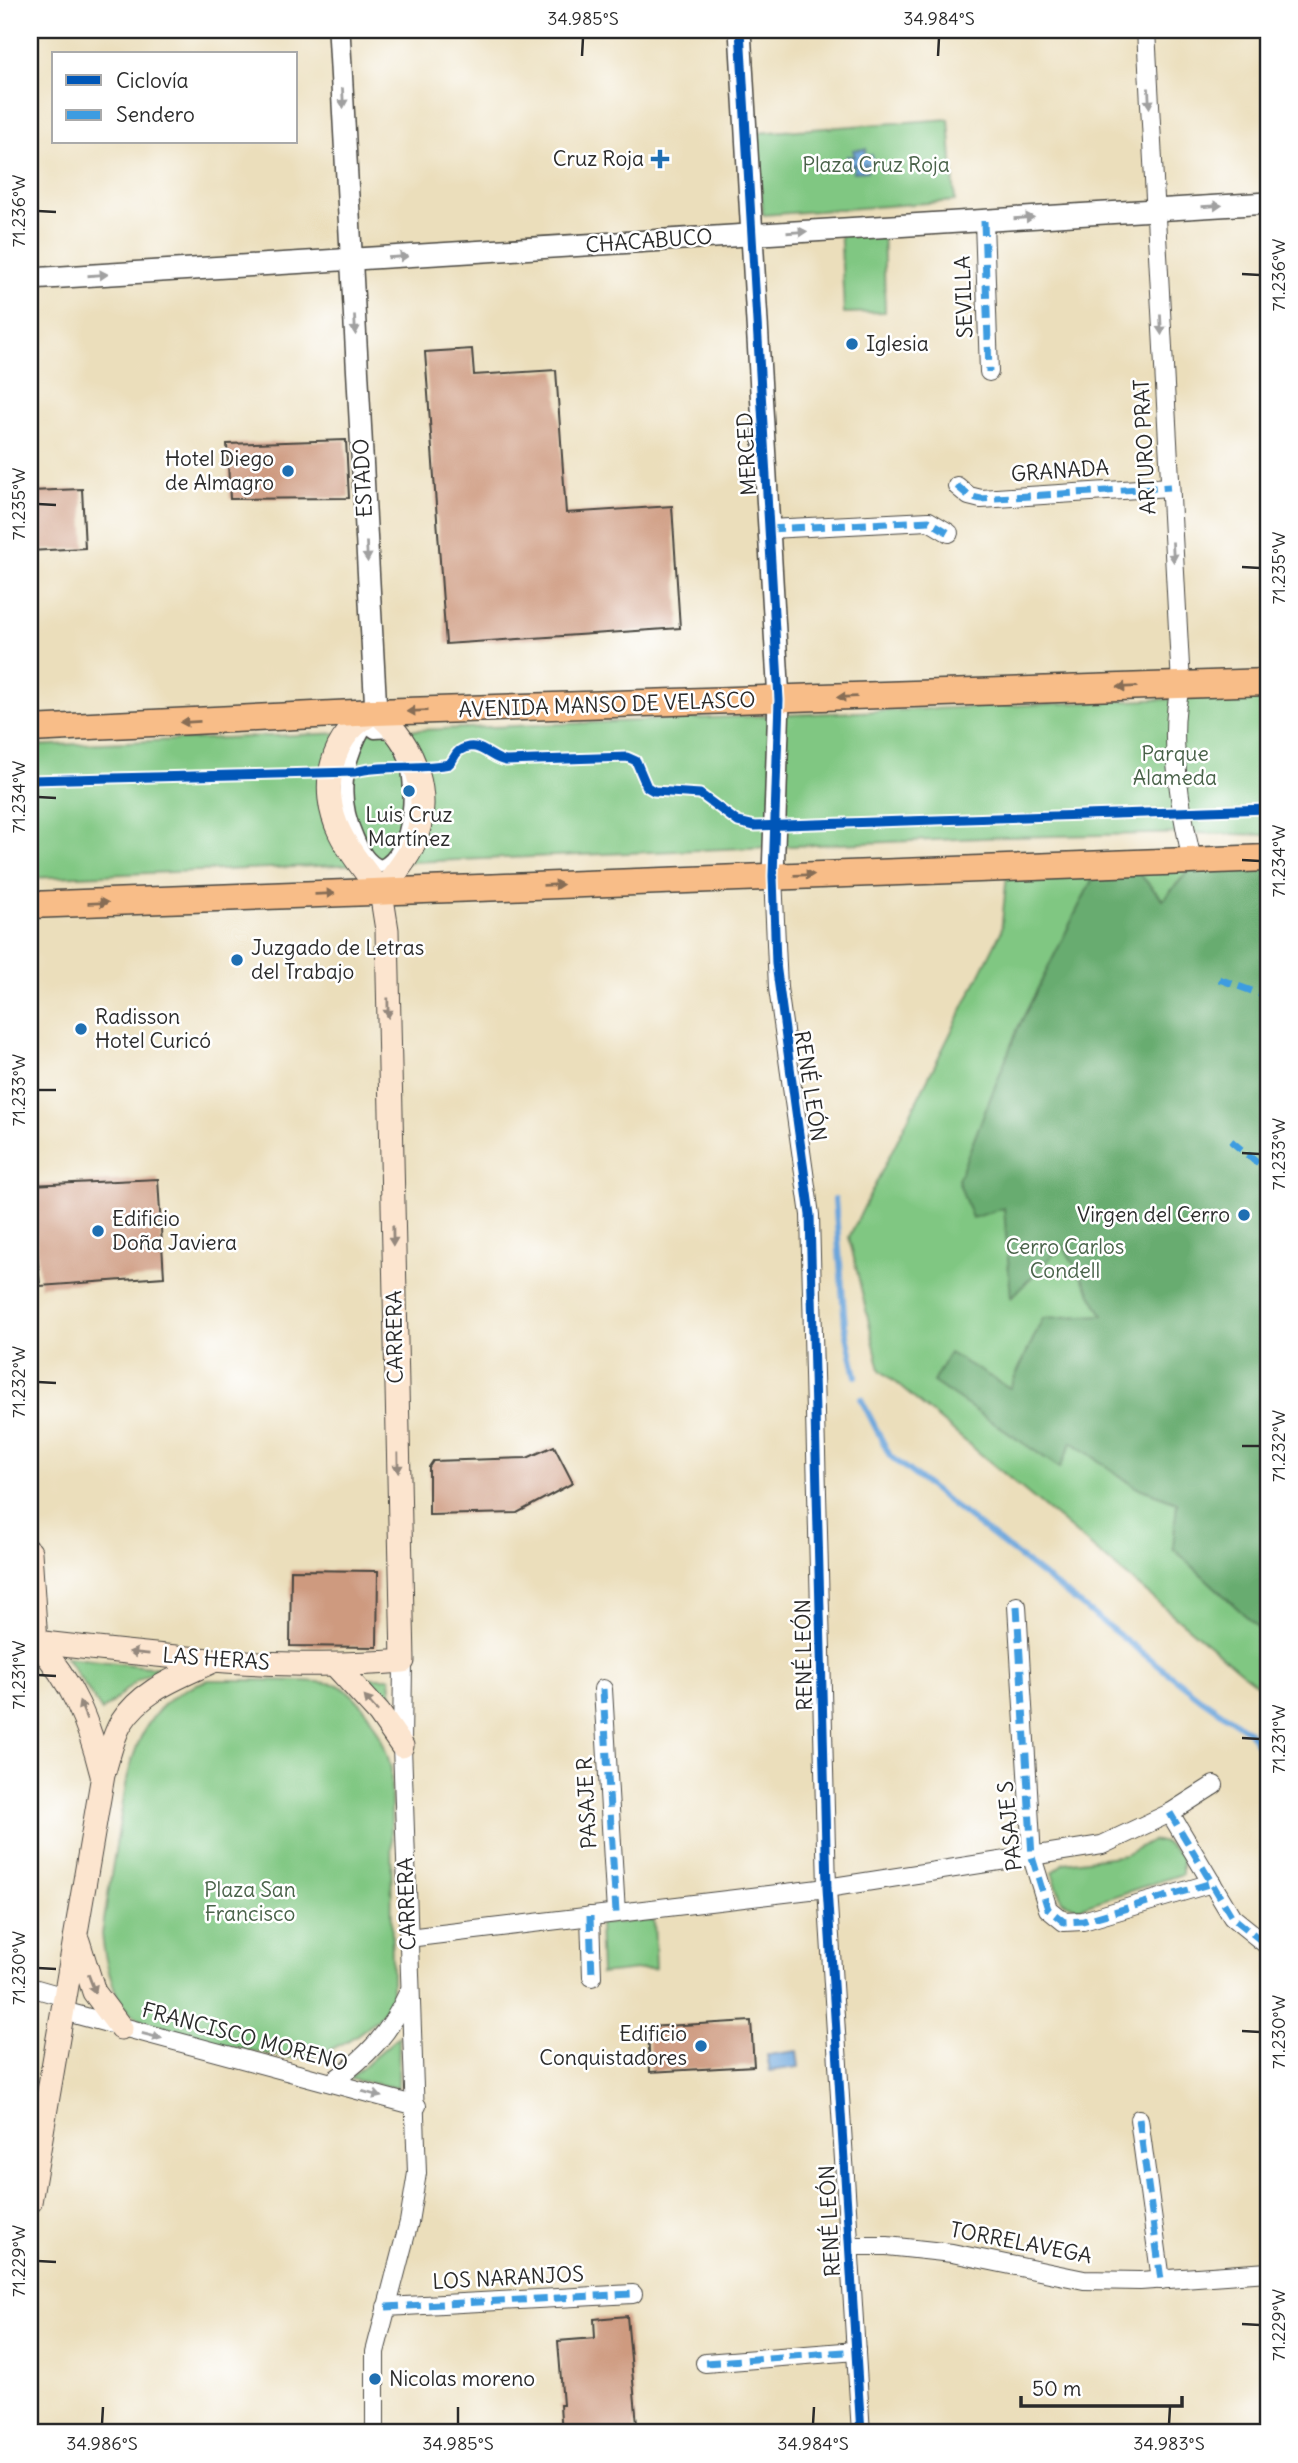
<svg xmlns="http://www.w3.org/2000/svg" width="1298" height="2463" font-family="Delius,sans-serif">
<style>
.green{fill:#80c782;stroke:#567956;stroke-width:2}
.forest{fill:#68ac70;stroke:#4a6c4e;stroke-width:2}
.water{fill:#6ba5db;stroke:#4b6883;stroke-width:2}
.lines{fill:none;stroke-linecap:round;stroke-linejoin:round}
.stream{stroke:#6ba5db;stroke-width:6}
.building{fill:#ce9a7f}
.pedestrian-casing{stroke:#484641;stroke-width:15}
.minor-casing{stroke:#484641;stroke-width:20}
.tertiary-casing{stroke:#484641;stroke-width:24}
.secondary-casing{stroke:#484641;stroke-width:25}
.primary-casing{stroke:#484641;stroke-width:29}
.pedestrian{stroke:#fff;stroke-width:12}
.minor{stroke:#fff;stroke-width:18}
.tertiary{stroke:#fff;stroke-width:21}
.secondary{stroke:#fce5cf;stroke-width:23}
.primary{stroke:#f8bd88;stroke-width:26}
.quiet{stroke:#3d9ce1;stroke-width:7;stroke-dasharray:14 7;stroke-linecap:butt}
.cycleway-casing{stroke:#fff;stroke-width:13}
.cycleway{stroke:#0057b8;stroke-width:9}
.oneway{fill:#a0a0a0}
.oneway2{fill:#876d55}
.oneway3{fill:#94887d}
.ticks{fill:none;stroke:#2b2b2b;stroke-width:2.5}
.poi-dot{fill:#1f6fb2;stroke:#fff;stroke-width:2.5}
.labels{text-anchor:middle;stroke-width:5;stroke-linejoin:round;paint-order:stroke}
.poi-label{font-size:21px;fill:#2b2b2b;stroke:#fff;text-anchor:start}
.park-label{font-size:21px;fill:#496249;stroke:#fff}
.street-label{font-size:21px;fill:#2b2b2b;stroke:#fff}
.neatline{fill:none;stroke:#2b2b2b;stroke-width:2.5}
.ticks-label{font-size:18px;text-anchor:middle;fill:#2b2b2b}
</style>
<rect width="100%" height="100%" fill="#fff"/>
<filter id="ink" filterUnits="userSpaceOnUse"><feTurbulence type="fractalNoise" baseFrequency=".0143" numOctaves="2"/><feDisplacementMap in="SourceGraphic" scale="14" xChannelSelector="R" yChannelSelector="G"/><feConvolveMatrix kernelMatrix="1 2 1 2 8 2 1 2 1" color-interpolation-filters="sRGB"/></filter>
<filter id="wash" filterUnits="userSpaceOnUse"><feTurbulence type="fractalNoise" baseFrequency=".00686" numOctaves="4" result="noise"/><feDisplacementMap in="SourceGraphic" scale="28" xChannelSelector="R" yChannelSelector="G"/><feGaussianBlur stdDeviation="1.57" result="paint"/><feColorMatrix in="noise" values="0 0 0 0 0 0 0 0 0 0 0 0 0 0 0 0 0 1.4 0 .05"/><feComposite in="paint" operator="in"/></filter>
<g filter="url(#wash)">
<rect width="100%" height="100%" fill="#ebdebb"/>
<g class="green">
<path d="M 949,119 L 955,201 L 763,215 L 757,133 Z"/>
<path d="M 883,220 L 885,312 L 844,313 L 840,222 Z"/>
<path d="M 1268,695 L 1268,835 L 1194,833 L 1007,837 L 30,878 L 30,746 Z"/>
<path d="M 1268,864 L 1268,1694 L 880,1370 L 849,1237 L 1001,932 L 1007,874 Z"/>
<path d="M 66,1657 L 158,1668 L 136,1681 L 102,1711 Z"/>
<path d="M 366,1678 L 390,1678 L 393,1707 Z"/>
<path d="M 209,1680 C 231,1680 325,1679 338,1685 C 366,1699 385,1741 391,1769 L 392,1993 C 388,2001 385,2012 379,2017 C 353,2041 321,2059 286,2058 C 249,2049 151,2036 127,2010 C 112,1994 104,1956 102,1934 C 107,1901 112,1867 118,1834 C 128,1768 135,1701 209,1680 Z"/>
<path d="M 1152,1840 L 1165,1843 L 1182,1856 L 1182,1874 L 1078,1908 L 1062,1901 L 1052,1872 L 1064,1863 L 1125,1855 Z"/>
<path d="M 654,1920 L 656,1968 L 601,1974 L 599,1924 Z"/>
<path d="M 399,2036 L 398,2088 L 349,2079 Z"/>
</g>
<path class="forest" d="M 1268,865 L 1268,1622 L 1263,1632 L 1173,1548 L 1177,1502 L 1136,1487 L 1072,1442 L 1060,1468 L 933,1382 L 949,1353 L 1010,1388 L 1043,1318 L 1103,1315 L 1063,1245 L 1011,1298 L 1004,1208 L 972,1218 L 958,1180 L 1018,1028 L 1095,874 L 1138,872 L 1163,900 L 1190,869 Z"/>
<g class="water">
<path d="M 866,149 L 864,157 L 872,155 L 873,166 L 864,164 L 867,171 L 853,172 L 855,164 L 847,167 L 847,156 L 855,157 L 853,150 Z"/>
<path d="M 797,2051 L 799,2067 L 770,2071 L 767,2055 Z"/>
</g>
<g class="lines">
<g class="stream">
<path d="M 835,1199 L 845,1326 L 856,1376"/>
<path d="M 861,1399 L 890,1456 L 1200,1698 L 1248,1731 L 1268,1757"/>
</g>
</g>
<g id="blocks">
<g class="building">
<path d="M 472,349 L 474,375 L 556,370 L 566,513 L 672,506 L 680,628 L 446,644 L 425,352 Z"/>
<path d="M 346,440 L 349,498 L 230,499 L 227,444 Z"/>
<path d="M 82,489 L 85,548 L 30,551 L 30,491 Z"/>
<path d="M 158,1179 L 164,1277 L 40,1286 L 31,1185 Z"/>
<path d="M 554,1446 L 573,1483 L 517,1513 L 429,1515 L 429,1467 L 433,1461 L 527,1458 Z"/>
<path d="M 291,1570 L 378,1571 L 377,1647 L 290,1646 Z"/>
<path d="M 751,2021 L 754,2066 L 650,2072 L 648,2027 Z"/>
<path d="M 627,2316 L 637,2424 L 634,2424 L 635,2433 L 562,2433 L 560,2405 L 563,2405 L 558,2341 L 595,2338 L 594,2319 Z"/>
</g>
</g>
</g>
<g filter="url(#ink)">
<use href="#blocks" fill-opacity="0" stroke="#484641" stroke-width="2"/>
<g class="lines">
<defs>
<path id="pedestrian" d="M 366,726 L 375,732 L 391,731 C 395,739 401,747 404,755 C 415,782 412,853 381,866 C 368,862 362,849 357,837 C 339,797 345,763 366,726 Z"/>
<g id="minor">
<path d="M 1146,30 L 1181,685 C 1167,733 1181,812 1192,860"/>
<path d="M 984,221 L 989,372"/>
<path d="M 957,486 L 969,496 L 981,499 L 1170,487"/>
<path d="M 769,529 L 929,521 L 949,533"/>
<path d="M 773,876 L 778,988 L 810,1215 L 827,1888 L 861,2433"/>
<path d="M 1017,1606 L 1032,1857 L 1048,1909 L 1064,1922 L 1083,1921 L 1212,1883"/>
<path d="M 603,1689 L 616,1913"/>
<path d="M 1170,1813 L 1232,1917 L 1268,1946"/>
<path d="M 590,1916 L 592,1977"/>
<path d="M 408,1938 L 827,1888 L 1102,1845 L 1170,1813 L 1214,1785"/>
<path d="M 30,1987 L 65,1997"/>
<path d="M 63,2011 L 417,2106"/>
<path d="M 332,2082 C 367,2057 390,2033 408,1993"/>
<path d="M 1139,2119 L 1161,2280"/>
<path d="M 850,2246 L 887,2246 L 952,2253 L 1084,2280 L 1140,2281 L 1268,2272"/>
<path d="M 386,2307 L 633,2294"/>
<path d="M 705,2363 L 856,2351"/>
<path d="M 375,2433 L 375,2352 L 409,2222 L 417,2173 L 402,1746 L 403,1661"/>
</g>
<g id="tertiary">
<path d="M 339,30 L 376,712"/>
<path d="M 740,30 L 779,700 L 773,876"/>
<path d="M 30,279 L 1268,203"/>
</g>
<g id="secondary">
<path d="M 30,1552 L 36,1642"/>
<path d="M 36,1642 C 158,1656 280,1671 403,1661 L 387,930 L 381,892 C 391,878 404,864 412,848 C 435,798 416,745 376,712 C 330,732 318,789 340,833 C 350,854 367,873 381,892"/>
<path d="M 36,1642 C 73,1682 89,1723 102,1775"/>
<path d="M 336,1666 L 379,1713 L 402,1746"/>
<path d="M 78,1941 L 94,1992 L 121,2028"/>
<path d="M 30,2202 L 103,1775 C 108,1759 112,1738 121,1723 C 142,1690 177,1678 211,1662"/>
</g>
<g id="primary">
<path d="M 30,729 L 376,712 L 1268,682"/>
<path d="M 30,905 L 1268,858"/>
</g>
</defs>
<use href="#pedestrian" class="pedestrian-casing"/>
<use href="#minor" class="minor-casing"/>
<use href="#tertiary" class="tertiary-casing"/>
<use href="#secondary" class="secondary-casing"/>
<use href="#primary" class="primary-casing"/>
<use href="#pedestrian" class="pedestrian"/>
<use href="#minor" class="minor"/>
<use href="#tertiary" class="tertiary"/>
<use href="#secondary" class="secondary"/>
<use href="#primary" class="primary"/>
<g class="quiet">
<path d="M 984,221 L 989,372"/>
<path d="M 957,486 L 969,496 L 981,499 L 1170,487"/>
<path d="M 769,529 L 929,521 L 949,533"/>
<path d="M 1219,979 L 1268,997"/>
<path d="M 1231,1141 L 1268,1172"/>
<path d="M 1017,1606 L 1032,1857 L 1048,1909 L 1064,1922 L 1083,1921 L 1212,1883"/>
<path d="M 603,1689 L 616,1913"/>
<path d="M 1170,1813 L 1232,1917 L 1268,1946"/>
<path d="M 590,1916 L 592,1977"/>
<path d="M 1139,2119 L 1161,2280"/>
<path d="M 386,2307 L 633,2294"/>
<path d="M 705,2363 L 856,2351"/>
</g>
<defs>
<g id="cycleway">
<path d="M 740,30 L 779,700 L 773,876 L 776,964 L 810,1215 L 827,1888 L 861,2433"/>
<path d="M 30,780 L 355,772 C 385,764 418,770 449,764 C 454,760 454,755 459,751 C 479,738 489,759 506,761 L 627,757 L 636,761 L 647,787 L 654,791 L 700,794 L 738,822 L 755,826 L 1268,809"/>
</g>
</defs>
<use href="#cycleway" class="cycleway-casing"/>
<use href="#cycleway" class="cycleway"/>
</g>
<defs><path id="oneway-solid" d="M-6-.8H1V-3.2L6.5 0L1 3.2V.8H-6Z" transform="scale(1.75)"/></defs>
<g class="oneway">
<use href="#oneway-solid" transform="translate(343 98) rotate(87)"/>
<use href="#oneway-solid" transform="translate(1149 98) rotate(87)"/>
<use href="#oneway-solid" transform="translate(1212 206) rotate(-4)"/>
<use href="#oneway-solid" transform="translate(1024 218) rotate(-4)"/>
<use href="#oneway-solid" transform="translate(797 232) rotate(-4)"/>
<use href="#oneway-solid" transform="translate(398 257) rotate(-4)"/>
<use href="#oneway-solid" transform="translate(98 275) rotate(-4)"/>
<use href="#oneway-solid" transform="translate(355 325) rotate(87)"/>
<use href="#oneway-solid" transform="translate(1161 325) rotate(87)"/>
<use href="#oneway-solid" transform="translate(367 552) rotate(87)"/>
<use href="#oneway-solid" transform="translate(1173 552) rotate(87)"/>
<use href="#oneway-solid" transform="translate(152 2036) rotate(14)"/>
<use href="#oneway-solid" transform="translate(372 2094) rotate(16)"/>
</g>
<g class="oneway2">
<use href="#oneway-solid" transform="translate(1127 687) rotate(178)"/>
<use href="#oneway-solid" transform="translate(847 697) rotate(178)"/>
<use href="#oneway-solid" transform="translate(417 711) rotate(178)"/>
<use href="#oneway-solid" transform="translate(190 722) rotate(177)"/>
<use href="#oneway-solid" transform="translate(804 875) rotate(-2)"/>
<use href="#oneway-solid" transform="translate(553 885) rotate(-2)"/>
<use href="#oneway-solid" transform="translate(325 894) rotate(-2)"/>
<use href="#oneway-solid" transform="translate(98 903) rotate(-2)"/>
</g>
<g class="oneway3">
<use href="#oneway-solid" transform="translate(388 1008) rotate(89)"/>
<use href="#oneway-solid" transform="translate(393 1236) rotate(89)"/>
<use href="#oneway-solid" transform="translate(398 1463) rotate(89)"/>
<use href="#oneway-solid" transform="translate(139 1653) rotate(-174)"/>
<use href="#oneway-solid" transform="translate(371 1704) rotate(-131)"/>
<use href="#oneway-solid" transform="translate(83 1710) rotate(-112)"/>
<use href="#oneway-solid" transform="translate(92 1984) rotate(69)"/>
</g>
</g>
<path class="ticks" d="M 582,56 L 583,38M 938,56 L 939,38M 38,211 L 56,212M 1242,274 L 1260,275M 38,504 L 56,505M 1242,567 L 1260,568M 38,797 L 56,798M 1242,860 L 1260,861M 38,1090 L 56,1090M 1242,1153 L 1260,1154M 38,1382 L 56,1383M 1242,1446 L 1260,1446M 38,1675 L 56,1676M 1242,1738 L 1260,1739M 38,1968 L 56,1969M 1242,2031 L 1260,2032M 38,2261 L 56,2262M 1242,2324 L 1260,2325M 102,2424 L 103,2407M 458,2424 L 458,2407M 813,2424 L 814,2407M 1169,2424 L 1170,2407"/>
<g class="poi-dot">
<path d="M656.5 148.5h7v7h7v7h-7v7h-7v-7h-7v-7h7z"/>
<circle cx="852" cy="344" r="7"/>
<circle cx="288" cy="471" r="7"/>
<circle cx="409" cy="791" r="7"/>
<circle cx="237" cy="960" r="7"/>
<circle cx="81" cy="1029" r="7"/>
<circle cx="1244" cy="1215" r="7"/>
<circle cx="98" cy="1231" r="7"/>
<circle cx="701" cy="2046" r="7"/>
<circle cx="375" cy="2379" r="7"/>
</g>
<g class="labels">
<g class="poi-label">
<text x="644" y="166" text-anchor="end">Cruz Roja</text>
<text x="866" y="351">Iglesia</text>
<text x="274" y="466" text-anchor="end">Hotel Diego<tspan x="274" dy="24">de Almagro</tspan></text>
<text x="409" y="822" text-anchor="middle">Luis Cruz<tspan x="409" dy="24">Martínez</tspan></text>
<text x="251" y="955">Juzgado de Letras<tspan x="251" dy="24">del Trabajo</tspan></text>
<text x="95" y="1024">Radisson<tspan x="95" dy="24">Hotel Curicó</tspan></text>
<text x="1230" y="1222" text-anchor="end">Virgen del Cerro</text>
<text x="112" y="1226">Edificio<tspan x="112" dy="24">Doña Javiera</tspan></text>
<text x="687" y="2041" text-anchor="end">Edificio<tspan x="687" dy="24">Conquistadores</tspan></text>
<text x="389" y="2386">Nicolas moreno</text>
</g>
<g class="park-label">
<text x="876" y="172">Plaza Cruz Roja</text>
<text x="1175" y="761">Parque<tspan x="1175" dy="24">Alameda</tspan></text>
<text x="1065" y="1254">Cerro Carlos<tspan x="1065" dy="24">Condell</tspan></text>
<text x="250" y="1897">Plaza San<tspan x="250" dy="24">Francisco</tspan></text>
</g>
<g class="street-label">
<text transform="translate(649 241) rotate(-4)" y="7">CHACABUCO</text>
<text transform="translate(964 297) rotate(-92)" y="7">SEVILLA</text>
<text transform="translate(1145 447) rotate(-93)" y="7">ARTURO PRAT</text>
<text transform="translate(747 454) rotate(-93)" y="7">MERCED</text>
<text transform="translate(1060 471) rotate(-4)" y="7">GRANADA</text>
<text transform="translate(363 478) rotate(-93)" y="7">ESTADO</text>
<text transform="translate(607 705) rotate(-2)" y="7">AVENIDA MANSO DE VELASCO</text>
<text transform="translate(810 1086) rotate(81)" y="7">RENÉ LEÓN</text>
<text transform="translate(395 1337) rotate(-91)" y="7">CARRERA</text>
<text transform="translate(804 1655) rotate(-91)" y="7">RENÉ LEÓN</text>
<text transform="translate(216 1659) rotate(4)" y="7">LAS HERAS</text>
<text transform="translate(587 1803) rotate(-93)" y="7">PASAJE R</text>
<text transform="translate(1010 1826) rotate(-96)" y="7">PASAJE S</text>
<text transform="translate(407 1904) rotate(-92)" y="7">CARRERA</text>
<text transform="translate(245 2037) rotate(15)" y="7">FRANCISCO MORENO</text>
<text transform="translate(830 2221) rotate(-93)" y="7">RENÉ LEÓN</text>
<text transform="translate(1021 2243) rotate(11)" y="7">TORRELAVEGA</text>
<text transform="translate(508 2278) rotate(-3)" y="7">LOS NARANJOS</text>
</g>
</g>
<rect width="1298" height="2463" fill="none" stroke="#fff" stroke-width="77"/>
<rect x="52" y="52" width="245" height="91" fill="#ffffff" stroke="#aaaaaa" stroke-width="2"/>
<rect x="66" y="75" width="35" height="10" fill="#0057b8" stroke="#aaaaaa" stroke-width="2"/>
<text x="116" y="88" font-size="21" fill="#2b2b2b">Ciclovía</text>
<rect x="66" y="110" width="35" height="10" fill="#3d9ce1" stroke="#aaaaaa" stroke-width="2"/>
<text x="116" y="122" font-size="21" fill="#2b2b2b">Sendero</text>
<path d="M1021 2396v10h161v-10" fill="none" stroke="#2b2b2b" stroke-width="3.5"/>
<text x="1032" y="2396" font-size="21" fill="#2b2b2b" stroke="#ffffff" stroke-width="5" paint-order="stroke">50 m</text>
<rect x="38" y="38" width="1222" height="2386" class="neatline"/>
<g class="ticks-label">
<text x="583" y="25">34.985°S</text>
<text x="939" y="25">34.984°S</text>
<text transform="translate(19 211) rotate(-90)" y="6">71.236°W</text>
<text transform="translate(1279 275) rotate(-90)" y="6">71.236°W</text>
<text transform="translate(19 504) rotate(-90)" y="6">71.235°W</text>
<text transform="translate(1279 568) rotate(-90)" y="6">71.235°W</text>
<text transform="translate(19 797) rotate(-90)" y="6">71.234°W</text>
<text transform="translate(1279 861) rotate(-90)" y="6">71.234°W</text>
<text transform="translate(19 1090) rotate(-90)" y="6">71.233°W</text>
<text transform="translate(1279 1154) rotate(-90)" y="6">71.233°W</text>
<text transform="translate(19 1382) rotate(-90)" y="6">71.232°W</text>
<text transform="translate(1279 1446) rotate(-90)" y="6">71.232°W</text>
<text transform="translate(19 1675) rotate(-90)" y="6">71.231°W</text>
<text transform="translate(1279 1739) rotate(-90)" y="6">71.231°W</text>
<text transform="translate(19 1968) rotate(-90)" y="6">71.230°W</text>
<text transform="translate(1279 2032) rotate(-90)" y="6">71.230°W</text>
<text transform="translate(19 2261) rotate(-90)" y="6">71.229°W</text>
<text transform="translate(1279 2325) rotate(-90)" y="6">71.229°W</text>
<text x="102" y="2450">34.986°S</text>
<text x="458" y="2450">34.985°S</text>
<text x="813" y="2450">34.984°S</text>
<text x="1169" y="2450">34.983°S</text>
</g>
</svg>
